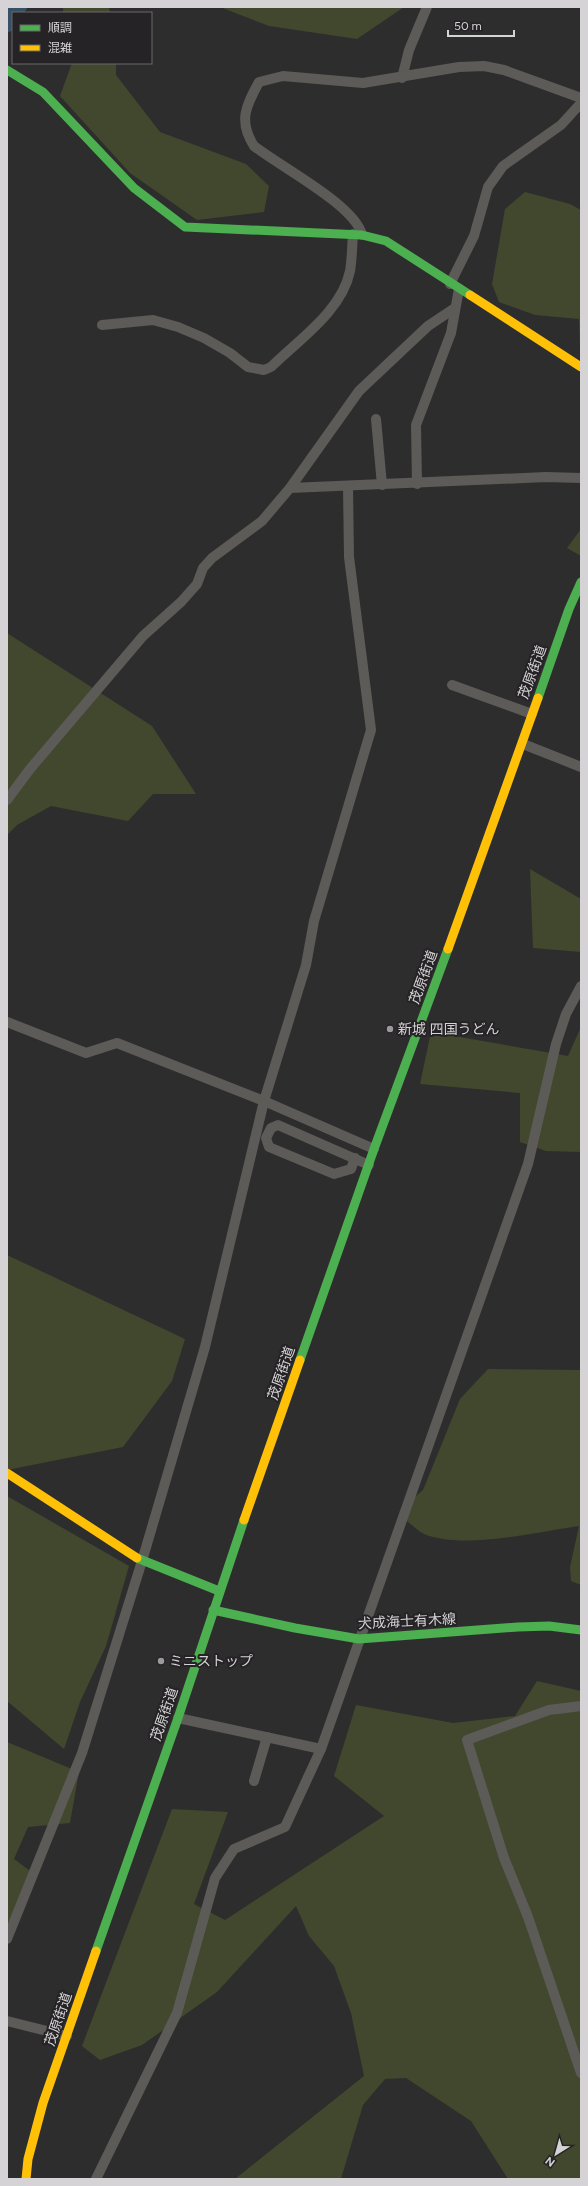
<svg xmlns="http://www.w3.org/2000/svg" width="588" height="2186" font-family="Figtree,'Noto Sans JP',sans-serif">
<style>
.green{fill:#41482d}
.water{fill:#385066}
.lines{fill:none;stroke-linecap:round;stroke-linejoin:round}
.street{stroke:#5d5b58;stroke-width:10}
.fast{stroke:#4caf50;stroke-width:9}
.slow{stroke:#ffc107;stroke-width:9}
.poi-dot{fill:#9b999b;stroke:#252325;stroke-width:1.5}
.labels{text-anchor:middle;stroke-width:4;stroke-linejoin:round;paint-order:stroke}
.street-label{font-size:14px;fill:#d5d3d5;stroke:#252325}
.poi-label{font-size:14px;fill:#d5d3d5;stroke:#252325;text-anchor:start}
</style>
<rect width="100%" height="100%" fill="#2e2d2e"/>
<g class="green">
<path d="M 63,7 L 109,7 L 110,13 L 63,13 Z"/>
<path d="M 220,7 L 404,7 L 357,39 L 269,26 Z"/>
<path d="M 72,63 L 116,63 L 116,75 L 160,132 L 246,164 L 269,186 L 264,212 L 197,220 L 130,173 L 60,96 Z"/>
<path d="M 525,192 L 570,204 L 581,210 L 581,371 L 579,319 L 535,315 L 499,302 L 492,284 L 505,209 Z"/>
<path d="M 581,529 L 581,556 L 567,548 Z"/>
<path d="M 7,633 L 152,726 L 196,794 L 153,794 L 128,821 L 51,806 L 17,825 L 7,835 Z"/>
<path d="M 530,869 L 581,899 L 581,952 L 533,948 Z"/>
<path d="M 581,1027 L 581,1152 L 546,1151 L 520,1142 L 520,1093 L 420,1084 L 431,1032 L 568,1056 Z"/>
<path d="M 7,1255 L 185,1339 L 172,1381 L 123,1447 L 7,1470 Z"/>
<path d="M 488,1369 L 581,1370 L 581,1585 L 571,1581 L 570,1567 L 579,1526 C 536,1532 463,1550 424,1534 C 418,1531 412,1525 407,1521 L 408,1503 L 423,1490 L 460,1399 Z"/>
<path d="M 7,1496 L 129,1566 L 106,1646 L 80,1702 L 64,1749 L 7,1701 Z"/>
<path d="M 537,1681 L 581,1691 L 581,2179 L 508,2179 L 471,2121 L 406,2078 L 385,2079 L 363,2105 L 341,2179 L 235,2179 L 364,2076 L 351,2013 L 334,1966 L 309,1936 L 296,1906 L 217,1992 L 142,2045 L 100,2060 L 82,2046 L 172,1809 L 228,1812 L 194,1904 L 225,1920 L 384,1816 L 334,1776 L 356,1705 L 453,1723 L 515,1716 Z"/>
<path d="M 7,1742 L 79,1772 L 70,1823 L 28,1827 L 14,1859 L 33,1873 L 7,1938 Z"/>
</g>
<path class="water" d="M 7,7 L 28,7 L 24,13 L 13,13 L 13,30 L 7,33 Z"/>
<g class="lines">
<g class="street">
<path d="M 402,78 L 409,50 L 427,7"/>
<path d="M 362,235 C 355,205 279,166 254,146 C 238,121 246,106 259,82 L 283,76 L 363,83 L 459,67 L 484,66 L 504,70 L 581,98"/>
<path d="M 450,284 L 474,236 L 488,187 L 503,166 L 561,125 L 581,103"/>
<path d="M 102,325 L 153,320 L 178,327 L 204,338 L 230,353 L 248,367 L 264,370 L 271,367 C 298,340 342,311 350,271 C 352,260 352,247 353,234"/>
<path d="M 376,419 L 382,485"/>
<path d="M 417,484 L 416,425 L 451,333 L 459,289"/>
<path d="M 290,488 L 359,391 L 428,326 L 455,308"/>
<path d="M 452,685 L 532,714"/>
<path d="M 523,744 L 581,767"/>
<path d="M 7,800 L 30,769 L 143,636 L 181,602 L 197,584 L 203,568 L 212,558 L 262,521 L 290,488 L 546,477 L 581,478"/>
<path d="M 7,1022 L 86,1053 L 117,1043 L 264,1101 L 374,1149"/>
<path d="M 355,1158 L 351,1169 L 334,1174 L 269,1147 L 266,1138 L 271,1128 L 278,1125 L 369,1165"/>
<path d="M 581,1706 L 549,1710 L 467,1740 L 504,1858 L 528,1917 L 581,2073"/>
<path d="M 178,1718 L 321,1749"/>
<path d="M 254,1781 L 267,1737"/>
<path d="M 7,1939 L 82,1753 L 142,1561 L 205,1347 L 264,1101 L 306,965 L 314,921 L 371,730 L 349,557 L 348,487"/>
<path d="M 7,2021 L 67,2036"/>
<path d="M 96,2179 L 177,2013 L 215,1878 L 234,1849 L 285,1827 L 321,1749 L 528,1164 L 556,1044 L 566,1014 L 581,986"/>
</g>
<g class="fast">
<path d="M 7,70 L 43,92 L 134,188 L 185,227 L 362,235 L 386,241 L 470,295"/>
<path d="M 538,698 L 569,609 L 581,582"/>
<path d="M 300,1360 L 374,1149 L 448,949"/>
<path d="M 137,1558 L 219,1591"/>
<path d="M 213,1610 L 295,1628 L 359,1639 L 518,1627 L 549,1626 L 581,1630"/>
<path d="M 96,1951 L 178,1718 L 244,1520"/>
</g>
<g class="slow">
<path d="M 470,295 L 581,367"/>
<path d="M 448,949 L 538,698"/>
<path d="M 7,1473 L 137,1558"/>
<path d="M 244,1520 L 300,1360"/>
<path d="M 26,2179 L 28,2159 L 43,2103 L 96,1951"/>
</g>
</g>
<g class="poi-dot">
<circle cx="390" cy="1029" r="4"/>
<circle cx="161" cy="1661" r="4"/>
</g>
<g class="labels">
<g class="street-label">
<text transform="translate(532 672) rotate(-70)" y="5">茂原街道</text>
<text transform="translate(423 977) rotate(-70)" y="5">茂原街道</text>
<text transform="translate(281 1373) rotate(-71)" y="5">茂原街道</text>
<text transform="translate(407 1621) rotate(-3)" y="5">犬成海士有木線</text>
<text transform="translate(164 1714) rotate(-71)" y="5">茂原街道</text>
<text transform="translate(58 2019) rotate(-71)" y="5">茂原街道</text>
</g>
<g class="poi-label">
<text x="398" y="1034">新城 四国うどん</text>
<text x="169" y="1666">ミニストップ</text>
</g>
</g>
<rect width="588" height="2186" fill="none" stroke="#d5d3d5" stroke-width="16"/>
<rect x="12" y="12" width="140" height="52" fill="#252325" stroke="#6b696b"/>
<rect x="20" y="25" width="20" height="6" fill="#4caf50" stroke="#6b696b"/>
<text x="48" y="32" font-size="12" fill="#d5d3d5">順調</text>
<rect x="20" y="45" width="20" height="6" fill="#ffc107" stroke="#6b696b"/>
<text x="48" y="52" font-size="12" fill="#d5d3d5">混雑</text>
<g transform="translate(556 2154) rotate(217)" stroke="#252325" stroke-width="3" paint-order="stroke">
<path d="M0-3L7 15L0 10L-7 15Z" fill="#d5d3d5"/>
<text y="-6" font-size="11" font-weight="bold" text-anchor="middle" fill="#d5d3d5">N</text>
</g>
<path d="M448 30v6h66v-6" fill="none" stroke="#d5d3d5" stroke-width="2"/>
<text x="454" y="30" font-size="12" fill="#d5d3d5" stroke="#252325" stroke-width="3" paint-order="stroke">50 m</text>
</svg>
